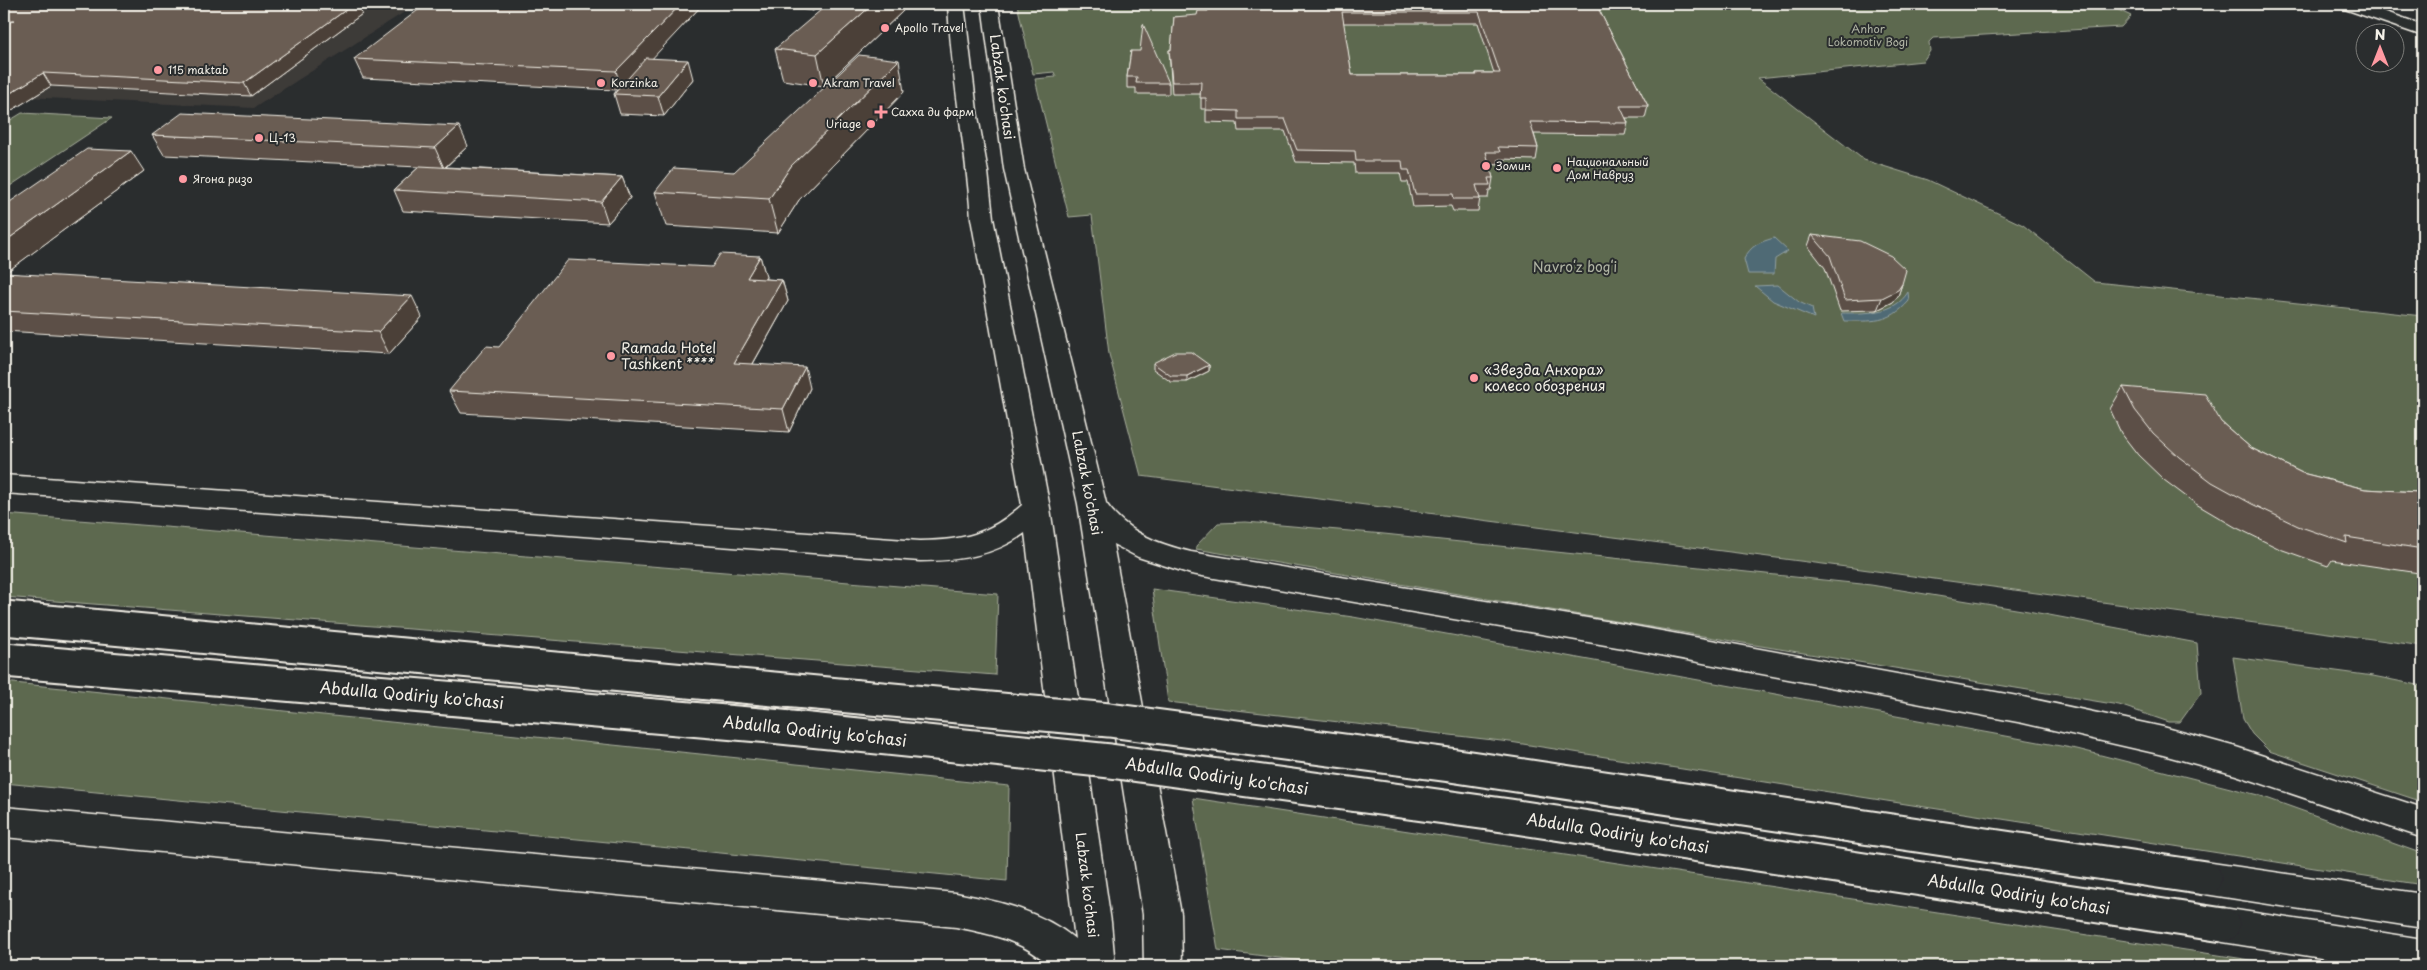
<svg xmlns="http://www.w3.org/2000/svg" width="2427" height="970" font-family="'Playpen Sans',sans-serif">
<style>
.built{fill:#3e3b39}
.green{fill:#5d6950;stroke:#a8ad9c}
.water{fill:#4f6a74;stroke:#91a0a2}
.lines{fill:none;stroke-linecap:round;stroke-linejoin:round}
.minor-casing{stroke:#f4f1e8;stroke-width:3}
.major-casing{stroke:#f4f1e8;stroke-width:3}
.minor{fill:#2a2d2e;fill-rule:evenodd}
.major{fill:#2a2d2e;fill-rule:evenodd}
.major-bridge-casing{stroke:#f4f1e8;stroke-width:37;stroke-linecap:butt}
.major-bridge{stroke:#2a2d2e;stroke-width:33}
.wall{fill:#5c5047;stroke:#f4f1e8;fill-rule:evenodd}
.shaded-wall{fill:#4b4139;stroke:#f4f1e8}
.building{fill:#6b5d52;stroke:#f4f1e8;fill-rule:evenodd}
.poi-dot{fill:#ff9aa2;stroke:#2a2d2e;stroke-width:2}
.labels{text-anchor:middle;stroke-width:4;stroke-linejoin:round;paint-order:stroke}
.far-poi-label{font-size:11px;fill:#f4f1e8;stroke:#2a2d2e;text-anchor:start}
.far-park-label{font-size:11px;fill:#b0b4a4;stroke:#2a2d2e}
.street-label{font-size:14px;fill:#f4f1e8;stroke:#2a2d2e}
.park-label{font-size:14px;fill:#b0b4a4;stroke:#2a2d2e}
.poi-label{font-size:14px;fill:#f4f1e8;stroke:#2a2d2e;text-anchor:start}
.near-street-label{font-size:16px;fill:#f4f1e8;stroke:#2a2d2e}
</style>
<rect width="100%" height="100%" fill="#2a2d2e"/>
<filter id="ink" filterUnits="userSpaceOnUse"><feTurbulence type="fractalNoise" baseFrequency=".02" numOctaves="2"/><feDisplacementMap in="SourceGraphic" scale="10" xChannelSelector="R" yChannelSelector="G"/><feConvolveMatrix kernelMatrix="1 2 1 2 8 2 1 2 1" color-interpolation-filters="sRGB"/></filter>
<g filter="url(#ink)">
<path class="built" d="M 151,4 L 417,4 L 254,108 L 4,96 L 4,42 Z"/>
<g class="green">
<path d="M 1017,4 L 2106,4 L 2131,16 L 2121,27 L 1933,38 L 1929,42 L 1930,51 L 1923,61 L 1758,78 L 1864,160 L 1928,180 L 2023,225 L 2095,282 L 2423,316 L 2423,646 L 1854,568 L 1141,476 L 1109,354 L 1092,215 L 1069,217 L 1035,79 L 1056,77 L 1054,72 L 1033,74 Z"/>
<path d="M 22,113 L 112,118 L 4,190 L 4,124 Z"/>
<path d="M 4,514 L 998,594 L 995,675 L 4,597 Z"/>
<path d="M 1246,522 L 1384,534 L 1871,585 L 2028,611 L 2197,643 L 2201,693 L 2180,722 L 2169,722 L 2119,705 L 1755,645 L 1196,549 L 1196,546 L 1218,523 Z"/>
<path d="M 1152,589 L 1353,617 L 2077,749 L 2258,795 L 2423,854 L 2423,885 L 1510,742 L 1168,702 Z"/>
<path d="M 2233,657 L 2373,676 L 2423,686 L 2423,802 L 2269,751 L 2252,734 L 2243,719 Z"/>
<path d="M 4,682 L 1009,786 L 1007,881 L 4,783 Z"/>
<path d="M 1193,798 L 2290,966 L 1340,966 L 1218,950 Z"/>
</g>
<g class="water">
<path d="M 1774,238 L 1788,251 L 1775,259 L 1774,274 L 1748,274 L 1744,259 C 1751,245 1760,242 1774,238 Z"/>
<path d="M 1778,285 L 1799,302 L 1812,308 L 1814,318 L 1773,301 L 1755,286 Z"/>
<path d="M 1908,292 L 1909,301 C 1889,324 1872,321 1844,321 L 1841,313 C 1865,313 1894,315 1908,292 Z"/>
</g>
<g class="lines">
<defs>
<path id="minor" d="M 2340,4 L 2363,4 L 2423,25 L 2423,36 L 2342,8 Z"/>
<g id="major">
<path d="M 948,4 L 964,4 L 977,111 L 988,172 L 993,218 L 1050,508 L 1111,922 L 1115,966 L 1050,966 C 1024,941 991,934 956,927 L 4,837 L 4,807 L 956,893 C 998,901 1041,911 1075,939 L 1025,533 C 994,556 958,561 920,561 L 4,493 L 4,475 L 920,541 C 964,540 988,535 1022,505 L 971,218 C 966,146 951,76 948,4 Z"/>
<path d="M 982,4 L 998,4 L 1024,169 L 1106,503 C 1126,532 1158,544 1191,552 L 1623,624 L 2023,697 L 2163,727 L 2236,747 L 2423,808 L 2423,838 L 2236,775 L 2163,755 L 2023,723 L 1623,648 L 1191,574 L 1138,557 L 1113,544 L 1181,914 L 1182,966 L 1144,966 L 1143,914 L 1078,504 L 1004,169 Z"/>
<path d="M 2205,862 L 2423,894 L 2423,928 L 2205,894 L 2192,890 L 2187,878 L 2192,866 Z"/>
<path d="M 2223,908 L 2423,939 L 2423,966 L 2370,966 L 2223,942 L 2210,937 L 2204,925 L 2210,913 Z"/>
</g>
</defs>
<use href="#minor" class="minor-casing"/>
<use href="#major" class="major-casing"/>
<use href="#minor" class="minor"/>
<use href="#major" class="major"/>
<defs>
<g id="major-bridge">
<path d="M 4,618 L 1109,720 L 1450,765 L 2205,878"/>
<path d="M 4,660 L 771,726 L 1110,761 L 1510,816 L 2223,925"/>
</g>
</defs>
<use href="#major-bridge" class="major-bridge-casing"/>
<use href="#major-bridge" class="major-bridge"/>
</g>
<g class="wall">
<path d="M 4,4 L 358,4 L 362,14 L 251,96 L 51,86 L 4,115 Z"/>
<path d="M 703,4 L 652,58 L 693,79 L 664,116 L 620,114 L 614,94 L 617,90 L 363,78 L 354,59 Z"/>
<path d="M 778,4 L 821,4 L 813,11 L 779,6 Z"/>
<path d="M 1596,4 L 1648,106 L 1645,118 L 1626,118 L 1628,123 L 1625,135 L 1534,134 L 1538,148 L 1536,160 L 1499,159 L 1498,165 L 1489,164 L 1493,178 L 1491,190 L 1489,190 L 1488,198 L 1480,198 L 1478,211 L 1453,211 L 1451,206 L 1413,207 L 1408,182 L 1402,182 L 1400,173 L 1355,173 L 1354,163 L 1296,162 L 1285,131 L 1238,131 L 1237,123 L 1206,122 L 1206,109 L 1201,109 L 1201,94 L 1172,94 L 1169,50 L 1171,50 L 1174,17 ZM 1343,23 L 1478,23 L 1494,73 L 1476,73 L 1476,75 L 1352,75 Z"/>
<path d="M 903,11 L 824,86 L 783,80 L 775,49 Z"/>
<path d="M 1131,51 L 1169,83 L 1169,94 L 1136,94 L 1136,88 L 1127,88 L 1127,77 Z"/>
<path d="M 904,92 L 799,200 L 778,233 L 666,226 L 655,192 L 734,172 Z"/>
<path d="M 152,135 L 468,146 L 446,167 L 622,177 L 630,198 L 608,223 L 403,211 L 394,190 L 419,167 L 164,155 Z"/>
<path d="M 144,171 L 5,273 L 422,317 L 389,354 L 4,331 L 4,206 Z"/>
<path d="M 1812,235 L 1902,284 L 1898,296 L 1893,302 L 1877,310 L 1840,311 L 1825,268 L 1808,246 Z"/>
<path d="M 760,256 L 766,277 L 765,279 L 782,280 L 788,301 L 753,364 L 810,388 L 789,432 L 461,413 L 449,391 L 499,347 L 712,267 Z"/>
<path d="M 1153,363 L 1209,365 L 1209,371 L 1187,382 L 1171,382 L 1153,369 Z"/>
<path d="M 2123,387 L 2221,422 L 2251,448 L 2302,473 L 2365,489 L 2418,492 L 2423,492 L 2423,578 L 2419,573 L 2332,560 L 2328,566 L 2280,549 L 2235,527 L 2196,504 L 2164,480 L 2138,455 L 2121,433 L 2110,409 Z"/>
</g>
<g class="shaded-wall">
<path d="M 354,4 L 358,4 L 362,14 L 251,96 L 244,83 Z"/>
<path d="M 681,4 L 703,4 L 622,91 L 616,71 Z"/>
<path d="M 812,4 L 821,4 L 813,11 Z"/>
<path d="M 873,4 L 902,4 L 903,11 L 824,86 L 817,54 Z"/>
<path d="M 688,60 L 693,79 L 664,116 L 658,96 Z"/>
<path d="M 899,60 L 904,92 L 799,200 L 778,233 L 769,199 L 791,166 Z"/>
<path d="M 43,73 L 51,86 L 4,115 L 4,97 Z"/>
<path d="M 459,126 L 468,146 L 444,168 L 435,148 Z"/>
<path d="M 131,151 L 144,171 L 4,274 L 4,242 Z"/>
<path d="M 622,177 L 630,198 L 608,223 L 601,202 Z"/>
<path d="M 760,256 L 766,277 L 753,299 L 747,278 Z"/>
<path d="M 782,280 L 788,301 L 741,385 L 734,363 Z"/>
<path d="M 1902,284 L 1898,296 L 1893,302 L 1877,310 L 1882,298 Z"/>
<path d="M 412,296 L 422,317 L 389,354 L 378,332 Z"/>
<path d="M 1209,365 L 1209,371 L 1187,382 L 1187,376 Z"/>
<path d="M 805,367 L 810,388 L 789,432 L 783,409 Z"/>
</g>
<g class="building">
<path d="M 4,4 L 354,4 L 244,83 L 43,73 L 4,97 L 4,26 L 14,20 L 4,20 Z"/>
<path d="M 426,4 L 681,4 L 616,71 L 354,59 Z"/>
<path d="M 828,4 L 873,4 L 817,54 L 775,49 Z"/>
<path d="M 1209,4 L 1596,4 L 1648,106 L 1620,106 L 1628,123 L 1530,122 L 1538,148 L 1498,147 L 1500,152 L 1486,152 L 1493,178 L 1488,178 L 1490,185 L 1476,185 L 1480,199 L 1454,199 L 1453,194 L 1415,194 L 1409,170 L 1403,170 L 1402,161 L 1356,161 L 1355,151 L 1297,150 L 1285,119 L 1238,119 L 1238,111 L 1206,110 L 1206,98 L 1200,98 L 1201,82 L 1172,82 L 1169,50 L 1171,50 L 1174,17 L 1197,15 L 1198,11 L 1208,11 ZM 1342,12 L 1479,12 L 1500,73 L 1476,73 L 1477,75 L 1352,75 Z"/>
<path d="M 1143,24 L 1155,51 L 1169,83 L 1136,83 L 1137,77 L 1127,77 L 1131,51 L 1140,51 Z"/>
<path d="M 859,55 L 899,60 L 791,166 L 769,199 L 655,192 L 674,168 L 734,172 Z"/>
<path d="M 646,58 L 688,60 L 658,96 L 614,94 Z"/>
<path d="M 182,113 L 459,126 L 435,148 L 152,135 Z"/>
<path d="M 87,149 L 131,151 L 4,242 L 4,206 Z"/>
<path d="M 420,166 L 622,177 L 601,202 L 394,190 Z"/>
<path d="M 1812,235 L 1860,241 L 1891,256 L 1906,270 L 1902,284 L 1898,290 L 1882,298 L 1845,300 L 1830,256 Z"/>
<path d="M 720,254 L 760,256 L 747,278 L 782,280 L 734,363 L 805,367 L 783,409 L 449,391 L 486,346 L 499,347 L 568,260 L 712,267 Z"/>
<path d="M 4,273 L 412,296 L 378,332 L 4,311 Z"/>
<path d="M 1175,352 L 1191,352 L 1209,365 L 1187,376 L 1171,376 L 1153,363 Z"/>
<path d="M 2123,387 L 2205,394 L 2221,422 L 2251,448 L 2302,473 L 2365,489 L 2418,492 L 2423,492 L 2423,549 L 2346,537 L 2347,543 L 2298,526 L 2252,504 L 2212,482 L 2179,457 L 2153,433 L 2135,410 Z"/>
</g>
</g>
<g class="poi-dot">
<circle cx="885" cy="28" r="5"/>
<circle cx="158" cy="70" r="5"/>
<circle cx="601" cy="83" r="5"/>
<circle cx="813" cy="83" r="5"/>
<path d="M878.5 104.5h5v5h5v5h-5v5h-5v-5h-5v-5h5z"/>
<circle cx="871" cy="124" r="5"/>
<circle cx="259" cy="138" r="5"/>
<circle cx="1486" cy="166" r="5"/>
<circle cx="1557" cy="168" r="5"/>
<circle cx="183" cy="179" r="5"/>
<circle cx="611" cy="356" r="5"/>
<circle cx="1474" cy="378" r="5"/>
</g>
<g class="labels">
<g class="far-poi-label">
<text x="895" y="32">Apollo Travel</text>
<text x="168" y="74">115 maktab</text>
<text x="611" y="87">Korzinka</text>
<text x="823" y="87">Akram Travel</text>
<text x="891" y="116">Сахха ди фарм</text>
<text x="861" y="128" text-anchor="end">Uriage</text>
<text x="269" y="142">Ц-13</text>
<text x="1567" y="166">Национальный<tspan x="1567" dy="13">Дом Навруз</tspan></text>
<text x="1496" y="170">Зомин</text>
<text x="193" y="183">Ягона ризо</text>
</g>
<g class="far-park-label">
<text x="1868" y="33">Anhor<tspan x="1868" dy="13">Lokomotiv Bogi</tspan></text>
</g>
<g class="street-label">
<text transform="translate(1002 87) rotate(82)" y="5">Labzak ko'chasi</text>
<text transform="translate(1087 483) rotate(79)" y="5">Labzak ko'chasi</text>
<text transform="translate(1087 885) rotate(83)" y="5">Labzak ko'chasi</text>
</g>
<g class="park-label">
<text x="1575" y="272">Navroʻz bogʻi</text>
</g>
<g class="poi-label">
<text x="621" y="353">Ramada Hotel<tspan x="621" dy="16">Tashkent ****</tspan></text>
<text x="1484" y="375">«Звезда Анхора»<tspan x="1484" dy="16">колесо обозрения</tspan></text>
</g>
<g class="near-street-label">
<text transform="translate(412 695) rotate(5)" y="6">Abdulla Qodiriy ko'chasi</text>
<text transform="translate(815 731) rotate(6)" y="6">Abdulla Qodiriy ko'chasi</text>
<text transform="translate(1217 776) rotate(8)" y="6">Abdulla Qodiriy ko'chasi</text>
<text transform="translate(1618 833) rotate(9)" y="6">Abdulla Qodiriy ko'chasi</text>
<text transform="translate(2019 894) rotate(9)" y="6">Abdulla Qodiriy ko'chasi</text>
</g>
</g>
<rect width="2427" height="970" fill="none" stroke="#2a2d2e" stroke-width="20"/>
<rect x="10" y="10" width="2407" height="950" fill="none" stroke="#f4f1e8" stroke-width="2" filter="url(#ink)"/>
<g transform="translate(2380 48)"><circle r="24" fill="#2a2d2e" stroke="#7b7b78"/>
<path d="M0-4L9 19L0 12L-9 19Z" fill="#ff9aa2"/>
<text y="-8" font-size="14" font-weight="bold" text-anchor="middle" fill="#f4f1e8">N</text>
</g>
</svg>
